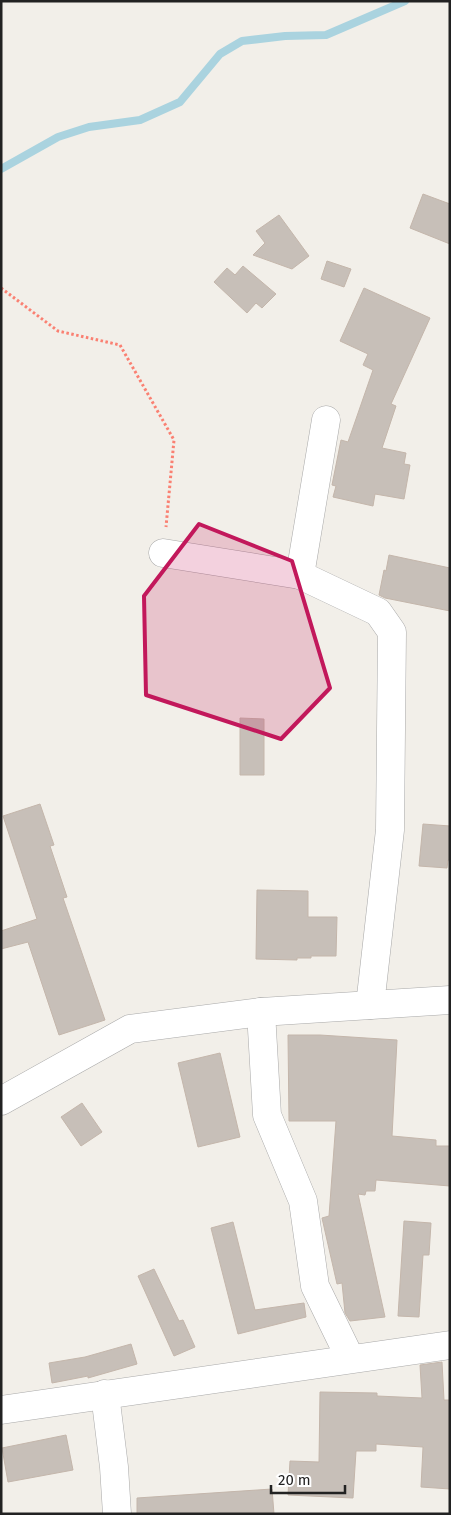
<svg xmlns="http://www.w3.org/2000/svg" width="451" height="1515" font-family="'Fira Sans',sans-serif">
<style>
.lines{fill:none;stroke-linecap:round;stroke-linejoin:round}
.stream{stroke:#aad3df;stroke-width:8}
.building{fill:#c7bfb8;stroke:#c4b6ab}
.minor-casing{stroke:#a9a9a9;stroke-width:29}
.tertiary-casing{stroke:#a9a9a9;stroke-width:29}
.path{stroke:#fa8072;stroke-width:3;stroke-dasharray:2.5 2.5;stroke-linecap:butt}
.minor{stroke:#fff;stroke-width:28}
.tertiary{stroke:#fff;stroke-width:28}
.marked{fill:#c2185b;fill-opacity:0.2;stroke:#c2185b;stroke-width:4;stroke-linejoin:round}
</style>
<rect width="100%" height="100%" fill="#f2efe9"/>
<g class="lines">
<path class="stream" d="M 1,169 L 58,137 L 89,127 L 140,120 L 180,102 L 220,54 L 242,41 L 285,36 L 326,35 L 405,1"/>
</g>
<g class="building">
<path d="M 423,194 L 450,204 L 450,244 L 410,228 Z"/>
<path d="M 279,215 L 309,256 L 292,269 L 253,255 L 265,243 L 256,231 Z"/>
<path d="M 327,261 L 351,269 L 344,287 L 321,279 Z"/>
<path d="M 243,266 L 276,294 L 262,308 L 256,303 L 247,313 L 214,282 L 227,268 L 235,275 Z"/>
<path d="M 364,288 L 430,318 L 391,404 L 396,406 L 382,448 L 406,453 L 404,464 L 410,465 L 404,499 L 375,494 L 373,506 L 333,497 L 336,486 L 332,485 L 341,440 L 348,442 L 373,370 L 363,365 L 368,354 L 340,341 Z"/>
<path d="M 389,555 L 450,568 L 450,611 L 385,598 L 379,595 L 384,570 L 386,571 Z"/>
<path d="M 240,718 L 264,719 L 264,775 L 240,775 Z"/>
<path d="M 40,804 L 54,845 L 50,846 L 67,897 L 63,898 L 105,1020 L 59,1035 L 28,942 L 1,949 L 1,931 L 37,919 L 3,816 Z"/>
<path d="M 423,824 L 450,826 L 450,860 L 448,860 L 447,868 L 419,866 Z"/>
<path d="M 257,890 L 308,891 L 308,917 L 337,917 L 336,956 L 311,956 L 311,958 L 297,958 L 297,960 L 256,959 Z"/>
<path d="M 288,1035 L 320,1035 L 397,1040 L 392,1136 L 436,1140 L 436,1146 L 450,1146 L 450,1186 L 376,1180 L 375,1191 L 366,1191 L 365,1195 L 358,1194 L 385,1317 L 350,1321 L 345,1313 L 342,1283 L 337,1284 L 322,1218 L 329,1216 L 336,1121 L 289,1121 Z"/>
<path d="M 220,1053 L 240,1137 L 198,1147 L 178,1063 Z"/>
<path d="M 82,1103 L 102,1132 L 81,1146 L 61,1117 Z"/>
<path d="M 404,1221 L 431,1223 L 429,1255 L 423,1255 L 419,1317 L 398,1316 Z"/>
<path d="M 233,1222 L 255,1310 L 304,1303 L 306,1317 L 238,1334 L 211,1228 Z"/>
<path d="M 154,1269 L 179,1321 L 183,1320 L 195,1347 L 174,1356 L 138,1276 Z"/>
<path d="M 131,1344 L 137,1364 L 88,1378 L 88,1376 L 52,1383 L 49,1363 L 85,1357 Z"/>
<path d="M 442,1362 L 444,1400 L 450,1400 L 450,1489 L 421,1487 L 423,1447 L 376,1444 L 376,1451 L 356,1451 L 353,1498 L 288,1495 L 290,1461 L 319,1462 L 320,1392 L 377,1393 L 377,1396 L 422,1398 L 420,1365 Z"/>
<path d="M 66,1435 L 73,1470 L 8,1482 L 2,1448 Z"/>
<path d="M 272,1489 L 274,1514 L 137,1514 L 137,1498 Z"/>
</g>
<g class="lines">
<defs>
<g id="minor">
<path d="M 163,553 L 300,575 L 378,612 L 392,632 L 390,830 L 370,1005"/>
<path d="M 300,575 L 326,420"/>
<path d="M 261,1012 L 267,1115 L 303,1201 L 315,1286 L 350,1358"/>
<path d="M 1,1101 L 130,1029 L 261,1012 L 450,1000"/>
<path d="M 105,1394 L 114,1467 L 117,1514"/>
</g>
<path id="tertiary" d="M 1,1410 L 450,1345"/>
</defs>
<use href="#minor" class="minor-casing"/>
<use href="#tertiary" class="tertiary-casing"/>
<path class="path" d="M 1,288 L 58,331 L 120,345 L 174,440 L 166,527"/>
<use href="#minor" class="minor"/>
<use href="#tertiary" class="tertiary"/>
</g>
<path class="marked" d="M 199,524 L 292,561 L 330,688 L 281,739 L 146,695 L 144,596 Z"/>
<rect width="451" height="1515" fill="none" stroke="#222222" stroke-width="5"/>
<path d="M271 1485v8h74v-8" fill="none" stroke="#222222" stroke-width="2.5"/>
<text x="278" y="1485" font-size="15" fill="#222222" stroke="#ffffff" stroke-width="4" paint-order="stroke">20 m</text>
</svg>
